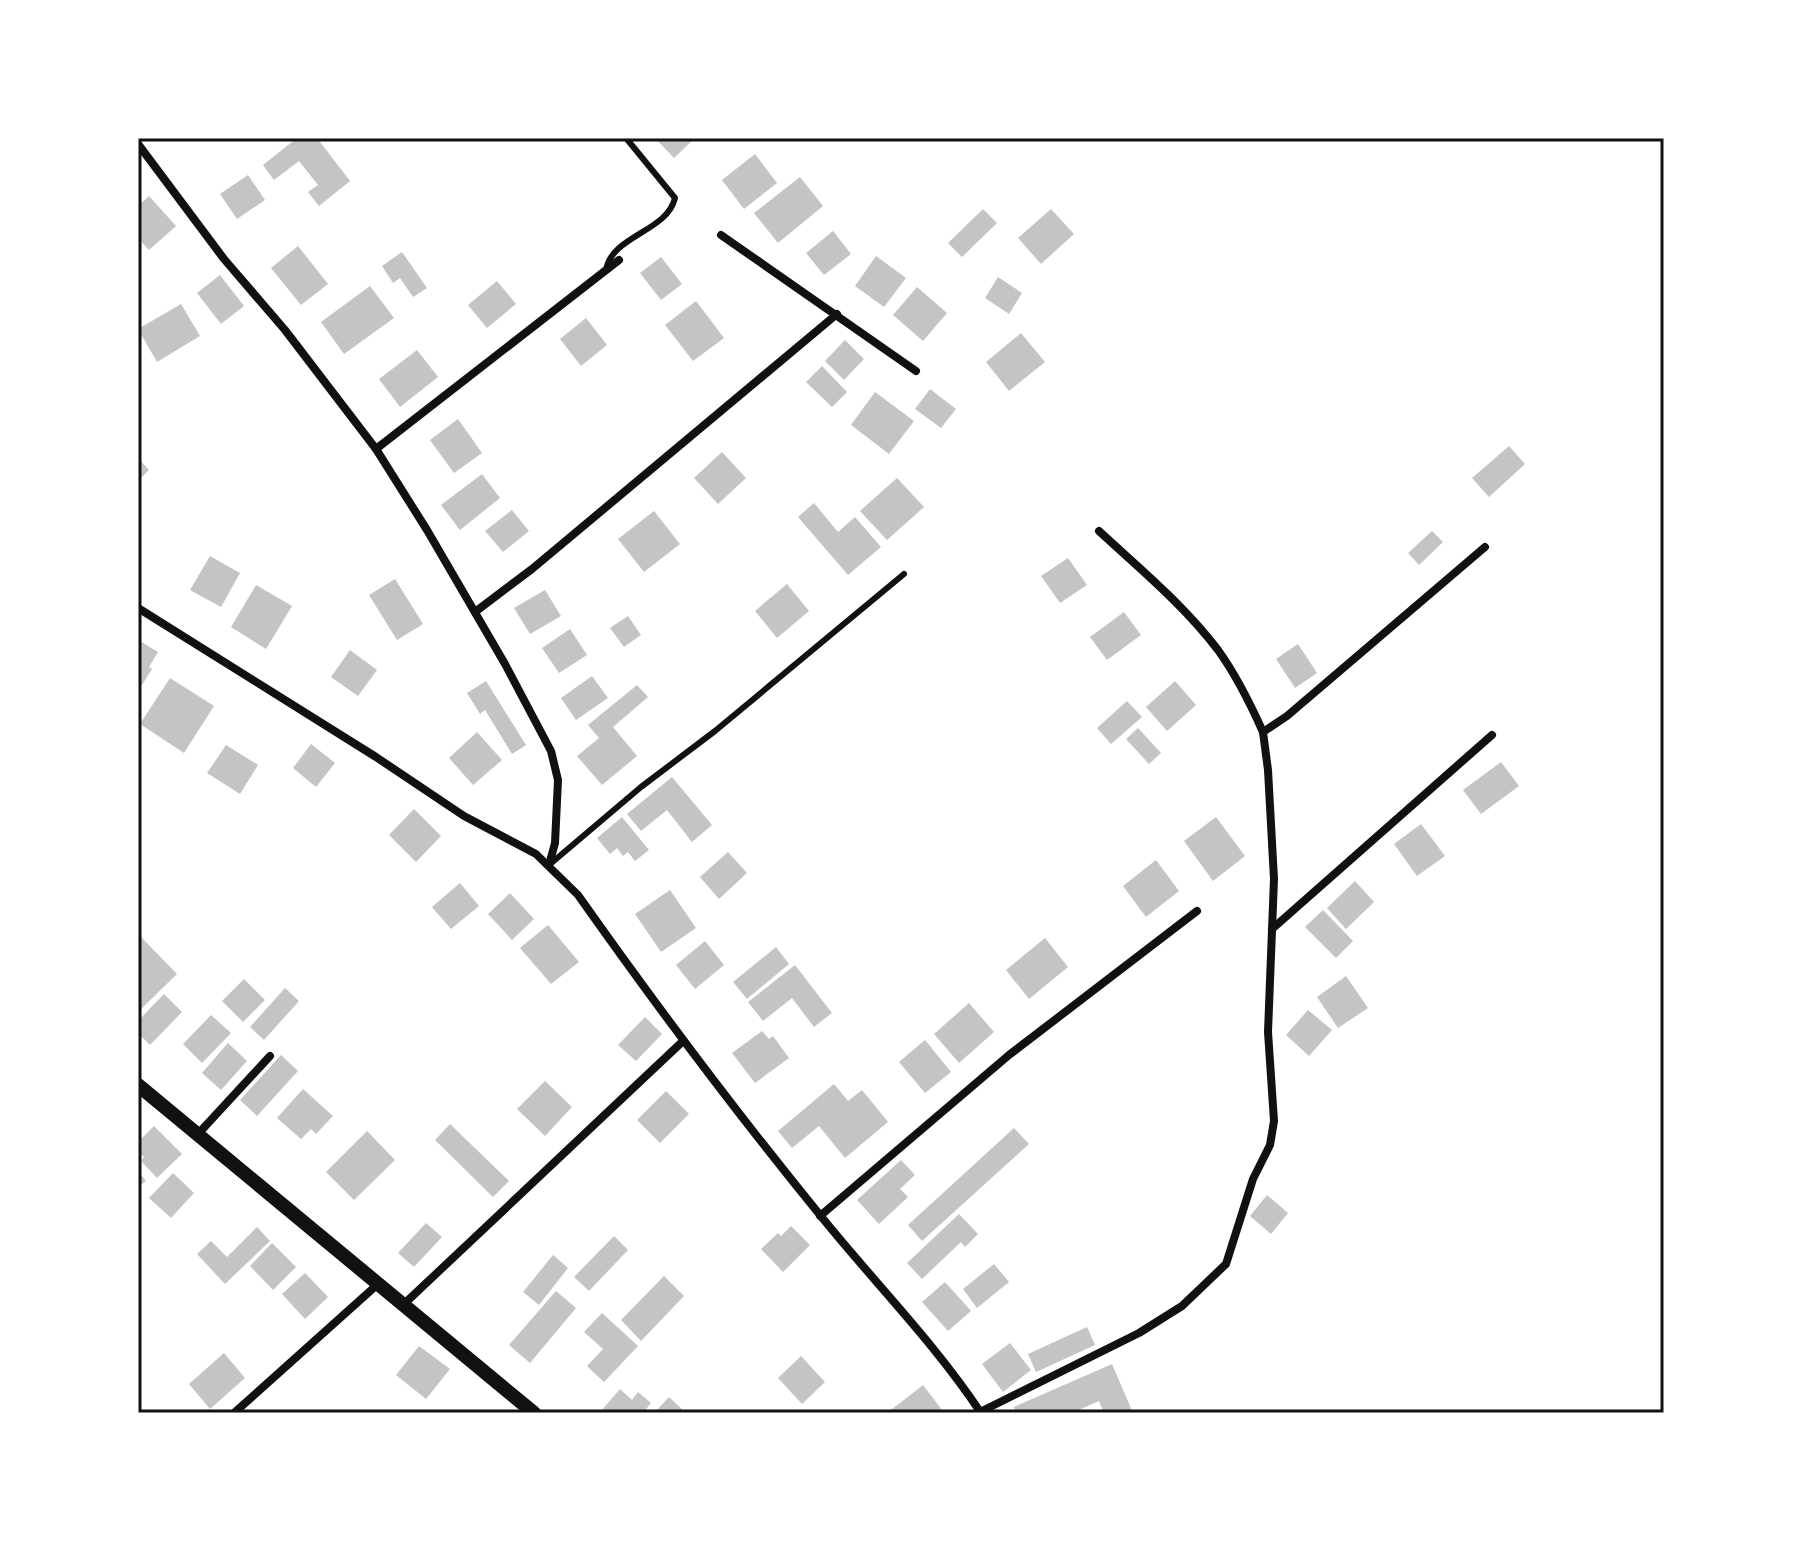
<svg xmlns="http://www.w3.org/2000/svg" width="1802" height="1551" font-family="'Fira Sans Condensed',sans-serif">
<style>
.building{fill:#c4c4c4}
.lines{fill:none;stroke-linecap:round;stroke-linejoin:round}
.service{stroke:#111;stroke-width:6}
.minor{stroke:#111;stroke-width:8}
.tertiary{stroke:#111;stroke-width:14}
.neatline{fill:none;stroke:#111;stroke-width:3}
</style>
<rect width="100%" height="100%" fill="#fff"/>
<g class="building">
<path d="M 297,138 L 317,138 L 350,181 L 319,206 L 308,192 L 318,185 L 299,161 L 274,180 L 263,165 Z"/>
<path d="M 655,138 L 695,138 L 674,158 Z"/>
<path d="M 755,154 L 777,183 L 744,209 L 722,180 Z"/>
<path d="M 248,175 L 265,200 L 237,219 L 220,194 Z"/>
<path d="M 800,177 L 823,206 L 778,243 L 754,213 Z"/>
<path d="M 149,196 L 176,226 L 149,250 L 138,238 L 138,206 Z"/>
<path d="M 983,209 L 997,223 L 962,257 L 948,243 Z"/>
<path d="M 1051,209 L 1074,234 L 1041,264 L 1018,238 Z"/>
<path d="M 833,231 L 851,254 L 824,275 L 806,253 Z"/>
<path d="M 298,246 L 328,284 L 301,305 L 271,268 Z"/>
<path d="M 402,252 L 427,288 L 413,297 L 400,278 L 393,283 L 382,266 Z"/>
<path d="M 876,256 L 906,278 L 884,307 L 855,286 Z"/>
<path d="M 661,257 L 682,284 L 661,300 L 640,273 Z"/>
<path d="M 220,275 L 244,306 L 221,324 L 197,293 Z"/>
<path d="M 998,277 L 1022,293 L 1009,314 L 985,298 Z"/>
<path d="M 497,281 L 516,304 L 487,328 L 468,305 Z"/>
<path d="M 370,286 L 394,318 L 344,354 L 321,322 Z"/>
<path d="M 917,287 L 947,313 L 923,341 L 893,315 Z"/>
<path d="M 696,301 L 724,338 L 693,361 L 665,325 Z"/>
<path d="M 181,304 L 200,336 L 157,362 L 138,329 Z"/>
<path d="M 586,318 L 607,345 L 581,366 L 560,339 Z"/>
<path d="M 1021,333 L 1045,362 L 1009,391 L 986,362 Z"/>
<path d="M 845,340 L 864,359 L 844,380 L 825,361 Z"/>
<path d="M 417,350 L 438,377 L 400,407 L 379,379 Z"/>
<path d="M 822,366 L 847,392 L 832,407 L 806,382 Z"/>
<path d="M 930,389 L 956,409 L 941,428 L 915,409 Z"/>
<path d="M 875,392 L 914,421 L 889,454 L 851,425 Z"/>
<path d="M 458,419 L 482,453 L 454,473 L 430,440 Z"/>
<path d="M 1509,446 L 1525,464 L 1489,497 L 1472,478 Z"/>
<path d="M 722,452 L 746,478 L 718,504 L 694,478 Z"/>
<path d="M 138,458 L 149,470 L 138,481 Z"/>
<path d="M 482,474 L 500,498 L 460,530 L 441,505 Z"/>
<path d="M 897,478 L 924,507 L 887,540 L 860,511 Z"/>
<path d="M 814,503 L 838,532 L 855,517 L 881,547 L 848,575 L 798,517 Z"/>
<path d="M 512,510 L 529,531 L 503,552 L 485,531 Z"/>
<path d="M 654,511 L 680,544 L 644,572 L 618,539 Z"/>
<path d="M 1432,531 L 1443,542 L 1419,565 L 1408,553 Z"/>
<path d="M 210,556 L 240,573 L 221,607 L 190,590 Z"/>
<path d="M 1068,558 L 1087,585 L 1060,603 L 1041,576 Z"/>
<path d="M 395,579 L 423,624 L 397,640 L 369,595 Z"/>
<path d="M 787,584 L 809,611 L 777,638 L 755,611 Z"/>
<path d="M 256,585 L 292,606 L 266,649 L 231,627 Z"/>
<path d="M 545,590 L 561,616 L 530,634 L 514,608 Z"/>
<path d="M 1124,612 L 1141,635 L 1107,660 L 1090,637 Z"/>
<path d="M 628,616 L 641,635 L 624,647 L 610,628 Z"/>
<path d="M 570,629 L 587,655 L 559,673 L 542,648 Z"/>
<path d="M 138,640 L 158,652 L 149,667 L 152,669 L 142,685 L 138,682 Z"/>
<path d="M 1298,644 L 1317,673 L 1295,688 L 1276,659 Z"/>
<path d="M 350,650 L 377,670 L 358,696 L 331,677 Z"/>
<path d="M 592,676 L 608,698 L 576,720 L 561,698 Z"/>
<path d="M 170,678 L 214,706 L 184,753 L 140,724 Z"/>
<path d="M 486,681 L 526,745 L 512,754 L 485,710 L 480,714 L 467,693 Z"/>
<path d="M 1175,681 L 1196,705 L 1167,731 L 1146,707 Z"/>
<path d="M 637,685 L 648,697 L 613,727 L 637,756 L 602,785 L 577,756 L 599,738 L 588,725 Z"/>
<path d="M 1127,701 L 1142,717 L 1111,744 L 1097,728 Z"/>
<path d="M 1138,728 L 1161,753 L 1149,764 L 1126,739 Z"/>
<path d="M 477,732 L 502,760 L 473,785 L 449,758 Z"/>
<path d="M 311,744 L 335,763 L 316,787 L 293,768 Z"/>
<path d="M 226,745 L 258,765 L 240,794 L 207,773 Z"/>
<path d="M 1501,762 L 1519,786 L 1481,814 L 1463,790 Z"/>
<path d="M 672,777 L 712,825 L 692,842 L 667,810 L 641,831 L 627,814 Z"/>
<path d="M 414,809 L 441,836 L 416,862 L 389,835 Z"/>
<path d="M 622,817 L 649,850 L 635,861 L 628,852 L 623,856 L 617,848 L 610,854 L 597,838 Z"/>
<path d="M 1216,817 L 1245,856 L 1213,881 L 1184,841 Z"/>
<path d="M 1421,824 L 1445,856 L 1417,876 L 1394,844 Z"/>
<path d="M 728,852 L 747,873 L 719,899 L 700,877 Z"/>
<path d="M 1156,860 L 1179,891 L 1146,917 L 1123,886 Z"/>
<path d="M 1355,881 L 1374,902 L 1346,929 L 1327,908 Z"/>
<path d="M 460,883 L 479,906 L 451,929 L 432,907 Z"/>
<path d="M 670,890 L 696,928 L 661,952 L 635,914 Z"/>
<path d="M 510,893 L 534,919 L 512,940 L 488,914 Z"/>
<path d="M 1323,910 L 1353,941 L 1336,958 L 1305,927 Z"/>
<path d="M 548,925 L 579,962 L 551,984 L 520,948 Z"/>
<path d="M 140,936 L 177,974 L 138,1012 L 138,938 Z"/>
<path d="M 1045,938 L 1068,967 L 1029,999 L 1006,970 Z"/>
<path d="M 705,941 L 724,965 L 695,989 L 676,965 Z"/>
<path d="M 776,947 L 789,964 L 747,999 L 733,982 Z"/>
<path d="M 795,965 L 832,1013 L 814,1027 L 792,998 L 763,1021 L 748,1002 Z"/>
<path d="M 1346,976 L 1368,1008 L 1338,1028 L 1317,997 Z"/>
<path d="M 244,979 L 265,1000 L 243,1022 L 222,1001 Z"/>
<path d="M 285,988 L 299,1001 L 264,1040 L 250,1027 Z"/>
<path d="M 164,994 L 182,1012 L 150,1045 L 138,1033 L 138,1021 Z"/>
<path d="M 969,1003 L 994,1032 L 959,1063 L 934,1034 Z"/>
<path d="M 1308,1010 L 1332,1030 L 1309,1056 L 1286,1035 Z"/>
<path d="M 211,1015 L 231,1033 L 202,1063 L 183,1044 Z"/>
<path d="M 645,1017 L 662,1034 L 636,1061 L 618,1045 Z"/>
<path d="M 762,1031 L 769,1039 L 773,1036 L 789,1058 L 755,1083 L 732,1053 Z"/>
<path d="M 925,1040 L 951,1072 L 925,1093 L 899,1062 Z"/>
<path d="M 228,1043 L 247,1061 L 221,1090 L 202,1073 Z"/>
<path d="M 281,1055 L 298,1071 L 257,1116 L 240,1100 Z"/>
<path d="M 545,1081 L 572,1107 L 545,1136 L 517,1109 Z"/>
<path d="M 834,1084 L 848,1101 L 862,1090 L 888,1122 L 845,1158 L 819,1126 L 792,1148 L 778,1131 Z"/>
<path d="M 303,1089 L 333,1116 L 316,1134 L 311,1129 L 301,1139 L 277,1118 Z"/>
<path d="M 666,1091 L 689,1114 L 660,1143 L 637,1120 Z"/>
<path d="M 450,1124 L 509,1181 L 493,1197 L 435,1140 Z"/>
<path d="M 154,1126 L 182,1154 L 157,1178 L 141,1161 L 144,1157 L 138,1151 L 138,1142 Z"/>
<path d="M 1014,1128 L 1029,1144 L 922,1241 L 908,1225 Z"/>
<path d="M 367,1131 L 395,1160 L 354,1200 L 326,1172 Z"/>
<path d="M 901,1160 L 915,1175 L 900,1189 L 908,1197 L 879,1224 L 857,1200 Z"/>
<path d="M 138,1171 L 146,1181 L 138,1187 Z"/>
<path d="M 173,1173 L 194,1193 L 171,1218 L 149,1198 Z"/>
<path d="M 1267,1195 L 1288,1213 L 1271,1234 L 1250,1216 Z"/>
<path d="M 959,1214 L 978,1234 L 965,1247 L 961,1242 L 922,1279 L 907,1263 Z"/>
<path d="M 426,1223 L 442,1237 L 414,1267 L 398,1253 Z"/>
<path d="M 791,1226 L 810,1245 L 783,1272 L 761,1249 L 778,1233 L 781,1236 Z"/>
<path d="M 257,1227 L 270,1241 L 225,1284 L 197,1254 L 211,1241 L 227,1257 Z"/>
<path d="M 614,1236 L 628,1250 L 589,1291 L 574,1277 Z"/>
<path d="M 272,1243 L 296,1267 L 273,1290 L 250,1266 Z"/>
<path d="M 553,1255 L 568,1268 L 539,1305 L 523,1292 Z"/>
<path d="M 994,1264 L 1009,1282 L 977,1308 L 963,1289 Z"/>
<path d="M 305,1273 L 328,1297 L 305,1319 L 282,1294 Z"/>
<path d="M 664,1276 L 684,1296 L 641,1341 L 621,1320 Z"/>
<path d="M 945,1282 L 971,1311 L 948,1331 L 922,1302 Z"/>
<path d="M 556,1291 L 576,1308 L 530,1363 L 509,1345 Z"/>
<path d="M 602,1313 L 638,1346 L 604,1382 L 587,1366 L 603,1349 L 584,1332 Z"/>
<path d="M 1087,1327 L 1095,1345 L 1036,1372 L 1028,1354 Z"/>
<path d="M 1010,1343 L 1031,1370 L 1003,1392 L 982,1364 Z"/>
<path d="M 419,1346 L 450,1369 L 426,1399 L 396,1375 Z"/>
<path d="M 224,1353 L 245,1378 L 210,1409 L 189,1384 Z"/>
<path d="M 801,1356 L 825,1382 L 802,1404 L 778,1378 Z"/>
<path d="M 1112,1364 L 1133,1413 L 1104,1413 L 1099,1401 L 1072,1413 L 1016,1413 L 1014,1407 Z"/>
<path d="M 923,1385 L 942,1410 L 938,1413 L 887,1413 Z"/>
<path d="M 620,1389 L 632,1400 L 638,1392 L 651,1403 L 643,1413 L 604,1413 L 601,1411 Z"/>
<path d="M 669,1397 L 686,1413 L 654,1413 Z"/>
</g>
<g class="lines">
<g class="service">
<path d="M 606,270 C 612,235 667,232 675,198 L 626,138"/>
<path d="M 549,865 L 641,787 L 715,731 L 904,574"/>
</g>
<g class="minor">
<path d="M 138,144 L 224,259 L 285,330 L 376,449 L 427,530 L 505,664 L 551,751 L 558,780 L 555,843 L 549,865"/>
<path d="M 721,235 L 916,371"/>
<path d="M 376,449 L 619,260"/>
<path d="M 1099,531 C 1140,569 1184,605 1218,650 C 1236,675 1250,703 1263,732"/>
<path d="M 138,608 L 376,757 L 464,816 L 536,854 L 578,895 C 655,1004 735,1111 820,1215 C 873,1281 934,1342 981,1413"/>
<path d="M 475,612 L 532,569 L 837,314"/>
<path d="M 1272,929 L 1492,735"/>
<path d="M 198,1134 L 270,1056"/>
<path d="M 820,1216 L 1009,1055 L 1197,911"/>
<path d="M 403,1305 L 682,1042"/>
<path d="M 980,1412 L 1139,1333 L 1182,1306 L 1226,1264 L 1253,1179 L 1270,1145 L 1274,1121 L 1268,1032 L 1274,879 L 1268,770 L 1263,732 L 1287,716 L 1485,547"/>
<path d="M 234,1413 L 378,1284"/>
</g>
<path class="tertiary" d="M 138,1085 L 534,1413"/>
</g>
<rect width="1802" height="1551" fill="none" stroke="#ffffff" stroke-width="280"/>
<rect x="140" y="140" width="1522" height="1271" class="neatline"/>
</svg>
